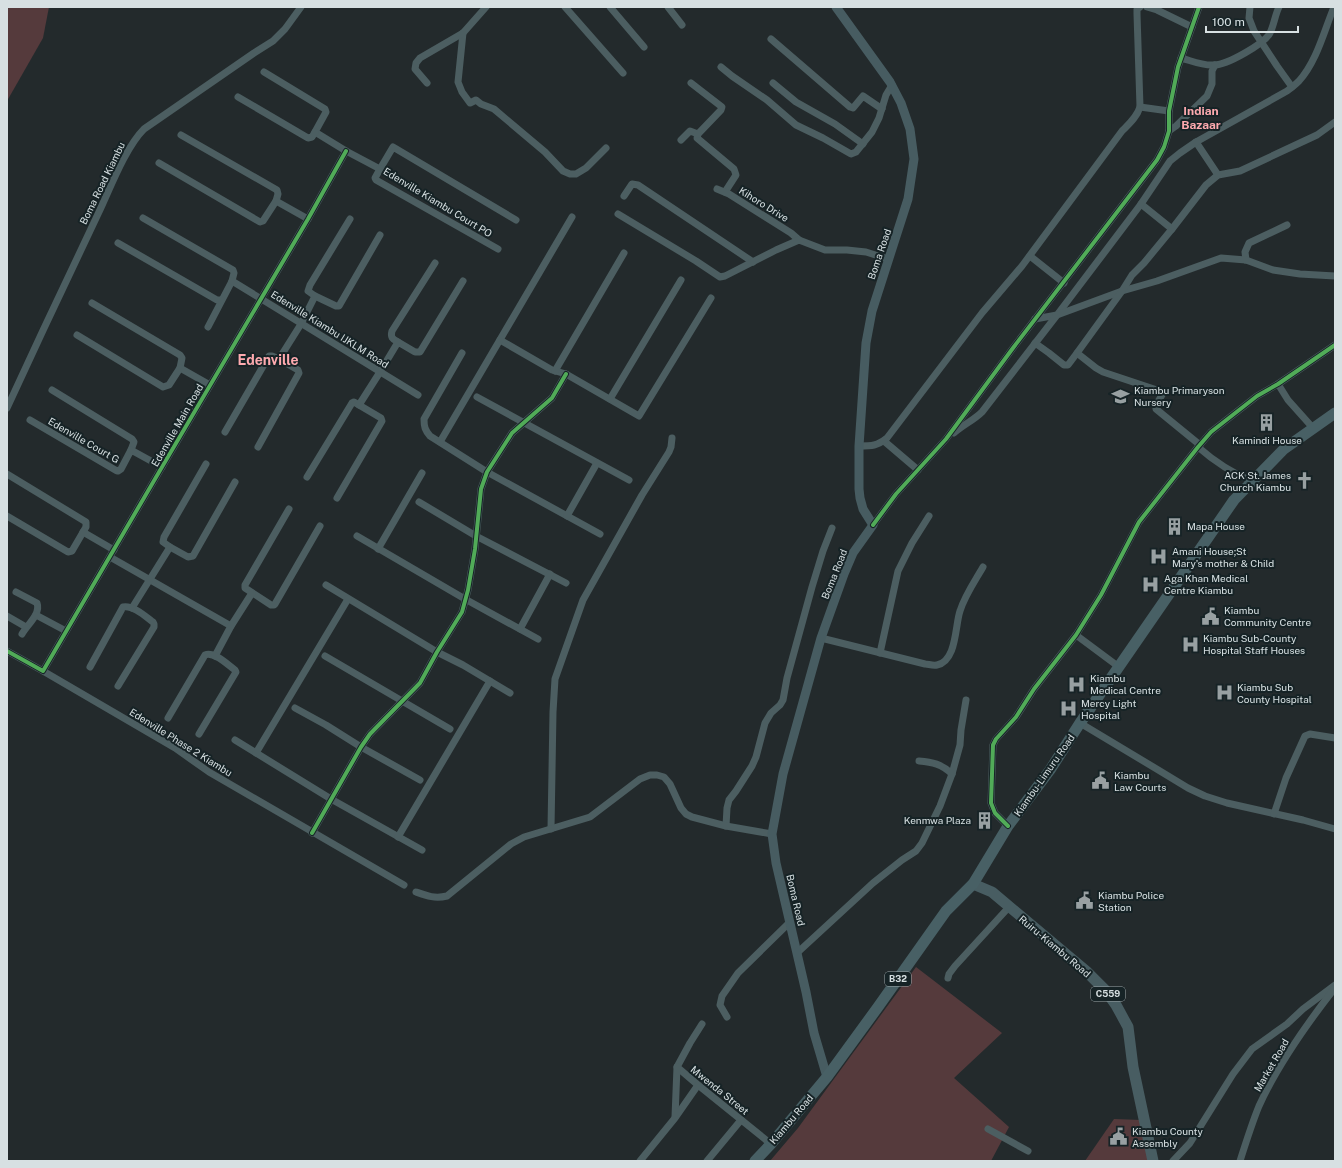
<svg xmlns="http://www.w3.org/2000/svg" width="1342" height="1168" font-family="'Public Sans',sans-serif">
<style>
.green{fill:#553a3c}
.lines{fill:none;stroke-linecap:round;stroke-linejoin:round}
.minor{stroke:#4c5e61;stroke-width:7}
.secondary{stroke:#475c61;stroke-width:9}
.primary{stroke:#485d62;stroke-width:11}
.trunk{stroke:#486065;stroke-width:11}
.cycleway-casing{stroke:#162326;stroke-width:6}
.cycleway{stroke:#51ab58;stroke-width:4}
.labels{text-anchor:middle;stroke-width:4;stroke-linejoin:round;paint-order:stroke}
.shield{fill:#162326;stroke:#9da7aa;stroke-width:1}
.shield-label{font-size:9px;font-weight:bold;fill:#d7e0e2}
.street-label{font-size:10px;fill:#d7e0e2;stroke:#162326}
.poi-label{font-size:10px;fill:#d7e0e2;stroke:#162326;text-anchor:start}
.quarter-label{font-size:12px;font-weight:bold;fill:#feaaaf;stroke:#162326}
.district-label{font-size:14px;font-weight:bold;fill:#feaaaf;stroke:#162326}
</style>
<rect width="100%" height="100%" fill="#232a2c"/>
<g class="green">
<path d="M 7,7 L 49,7 L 43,38 L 7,101 Z"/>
<path d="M 916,967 L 1002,1033 L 954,1078 L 1009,1127 L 991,1161 L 770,1161 L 798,1128 Z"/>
<path d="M 1114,1119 L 1142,1120 L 1149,1161 L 1085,1161 Z"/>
</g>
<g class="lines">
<g class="minor">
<path d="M 565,7 L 623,73"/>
<path d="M 610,7 L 644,47"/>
<path d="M 668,7 L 682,25"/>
<path d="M 1147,7 L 1157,10 L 1192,27"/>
<path d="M 1250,7 L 1249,18 L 1254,31 L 1277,66 L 1292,87"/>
<path d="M 463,33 L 458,82 L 462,92 L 470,103 L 476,100 L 481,104 L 494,109 L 545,152 L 563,171 L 570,174 L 576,174 L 586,168 L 606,148"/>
<path d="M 771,39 L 850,107 L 853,108 L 863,96 L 882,109"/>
<path d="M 1181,58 C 1192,61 1203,66 1214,65 C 1227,65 1264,44 1270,33 C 1274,25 1275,15 1279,7"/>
<path d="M 721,67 L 732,76 L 767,100 L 796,125 L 823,138 L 851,154 L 856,152 L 872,132 L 879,118 L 886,95 L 892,85"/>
<path d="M 264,72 L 325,109 L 326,112 L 315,132 L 346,151 L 380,169 L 393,147 L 516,220"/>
<path d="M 427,83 L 415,69 L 416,63 L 420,58 L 463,33 L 486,7"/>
<path d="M 691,83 L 722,107 L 721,110 L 698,134 L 697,138 L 734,169 L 736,175 L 725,192"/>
<path d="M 773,83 L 796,102 L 835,124 L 863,144"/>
<path d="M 238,97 L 308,138 L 312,137 L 315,132"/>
<path d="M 1140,107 L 1169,111"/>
<path d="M 1169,131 L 1176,126 L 1207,96 L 1212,84 L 1212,71 L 1215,65"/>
<path d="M 181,135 L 277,190 L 278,194 L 276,201"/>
<path d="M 681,140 L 690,131 L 698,134"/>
<path d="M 1196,142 L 1218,175"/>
<path d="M 159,163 L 260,222 L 263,221 L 276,201 L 308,219"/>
<path d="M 380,169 L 375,178 L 376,180 L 498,249"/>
<path d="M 717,189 L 729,194 L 791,233 L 799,240"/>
<path d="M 624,196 L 632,184 L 638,185 L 753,262"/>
<path d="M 1141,204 L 1172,229"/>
<path d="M 618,214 L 696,261 L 720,277 L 725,276 L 776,250 L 799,240 L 825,250 L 847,250 L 866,252 L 888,259"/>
<path d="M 143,218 L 233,270 L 234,273 L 232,281 L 208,327"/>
<path d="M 118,243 L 217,300 L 221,300"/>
<path d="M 1030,256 L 1064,283"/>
<path d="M 1246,260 L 1245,252 L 1249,243 L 1287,225"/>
<path d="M 232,281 L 418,395"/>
<path d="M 315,296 L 336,306 L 339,306 L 380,235"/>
<path d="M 92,303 L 180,355 L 182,358 L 180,368"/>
<path d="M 1035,319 L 1057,315 L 1141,204 L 1170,161 L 1180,153 L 1196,142 L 1287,91 C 1291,88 1295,85 1299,81 C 1317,61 1324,31 1334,7"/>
<path d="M 77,335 L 163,387 L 169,385 L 180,368 L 210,385"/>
<path d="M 500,340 L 552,370 L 566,374 L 639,416 L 711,298"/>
<path d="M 398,342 C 393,339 390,338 392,331 L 435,263"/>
<path d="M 1035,343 L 1049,353 L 1064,365 L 1068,365 L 1077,353"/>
<path d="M 462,353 L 424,419 C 424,427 425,430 430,436 L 487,472 L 600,534"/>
<path d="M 555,371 L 624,253"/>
<path d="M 1278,384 L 1288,400 L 1313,428"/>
<path d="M 52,390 L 132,439 L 134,442 L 131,450"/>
<path d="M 477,397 L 629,480"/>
<path d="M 610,399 L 681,280"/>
<path d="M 7,408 C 37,343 67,279 98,214 C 110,189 125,148 144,129 L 254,53 L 273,41 L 285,29 L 301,7"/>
<path d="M 30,420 L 117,471 L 118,471 L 121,469 L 131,450 L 162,467"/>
<path d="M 225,432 L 269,356 L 272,356 L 279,359"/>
<path d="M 954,433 C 963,425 974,420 982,412 L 1057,315 L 1122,291 L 1157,281 L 1221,258 L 1246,260 L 1273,270 L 1300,274 L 1335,276"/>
<path d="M 884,441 L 918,470"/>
<path d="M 440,442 L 572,217"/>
<path d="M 1200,445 L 1156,409 L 1156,405 L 1162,395 L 1160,391 L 1103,372 L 1096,368 L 1077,353 L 1122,291 L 1132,275 L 1144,263 L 1172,229 L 1206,185 L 1218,175 L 1240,171 L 1317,135 L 1335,122"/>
<path d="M 859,446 C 872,446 877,446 887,438 L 982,313 L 1022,266 L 1122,131 C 1129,124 1137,117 1140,107 L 1137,14 L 1137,9 L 1140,7"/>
<path d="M 258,447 L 299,373 L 298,370 L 279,359 L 301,324 L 315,296 L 308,291 L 310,285 L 350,219"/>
<path d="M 1198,447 C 1215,462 1232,473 1252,481"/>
<path d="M 7,474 L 86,522 L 86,527 L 72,551 L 68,552 L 7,516"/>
<path d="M 307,477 L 352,403 L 354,402 L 359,405"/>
<path d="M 337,498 L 382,421 L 381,418 L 359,405 L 380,372 L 398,342 L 415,352 L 420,352 L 463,281"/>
<path d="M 419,502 L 476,536 L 566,583"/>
<path d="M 289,509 L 245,585 L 245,588 L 271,605 L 274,605 L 275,604 L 320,526"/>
<path d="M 567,516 L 597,463"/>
<path d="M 873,525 L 896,494 L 946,439 L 1013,348 L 1157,160 L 1164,147 L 1169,131 L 1169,111 L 1178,67 L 1199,7"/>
<path d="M 83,532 L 114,550"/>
<path d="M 357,536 L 465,599 L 538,639"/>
<path d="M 170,547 L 163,542 L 164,537 L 206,464"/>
<path d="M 378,549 L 422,473"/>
<path d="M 110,557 L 231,626"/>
<path d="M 326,585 L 437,652 L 463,665 L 510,693"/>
<path d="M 16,592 L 37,603 C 41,614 27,625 22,634"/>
<path d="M 132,608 L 170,547 L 188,557 L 193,556 L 235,482"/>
<path d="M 36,615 L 66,631"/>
<path d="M 7,616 L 26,627"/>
<path d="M 520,629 L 550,574"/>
<path d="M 1076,635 L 1119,667"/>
<path d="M 821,638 L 925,664 C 928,664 933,666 937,665 C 957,661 955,625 960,611 C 965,595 975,581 983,567"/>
<path d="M 7,651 L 43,671 L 162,467 L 308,219 L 346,151"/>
<path d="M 880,653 L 898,571 L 912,543 L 929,516"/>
<path d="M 215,656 L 231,626 L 252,593"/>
<path d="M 325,656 L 450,729"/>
<path d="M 90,667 L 123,607 C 133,605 145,616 153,622 L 154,624 L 154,627 L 118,686"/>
<path d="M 43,671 L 175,748 L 209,772 L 404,885"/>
<path d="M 295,708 L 326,725 L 361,747 L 420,780"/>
<path d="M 168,718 L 205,655 C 214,651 228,665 235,670 L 236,672 L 199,734"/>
<path d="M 1080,723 L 1155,768 L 1188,788 L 1205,796 L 1227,803 L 1303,820 L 1335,829"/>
<path d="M 235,740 L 331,799 L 422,850"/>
<path d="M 256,753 L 348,599"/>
<path d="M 919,761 C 932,762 942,764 952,774"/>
<path d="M 1274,814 L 1286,778 L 1305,736 L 1310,734 L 1335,738"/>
<path d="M 726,826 L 727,808 L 729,800 L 736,791 L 752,766 L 756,757 L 765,723 L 771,713 L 780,705 L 783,700 L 787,678 L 812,587 L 823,551 L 832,528"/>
<path d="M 1008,826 L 995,813 L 991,803 L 993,745 L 996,739 L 1016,717 L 1034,689 L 1076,635 L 1101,595 L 1139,522 L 1198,447 L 1211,432 L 1257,396 L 1278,384 L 1335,345"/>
<path d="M 551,829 L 553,712 L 555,679 L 583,600 L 642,495 L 669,452 L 671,447 L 672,438"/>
<path d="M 312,833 L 361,747 L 370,734 L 420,683 L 437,652 L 462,612 L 468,590 L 475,549 L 481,489 L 487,472 L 512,433 L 552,398 L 566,374"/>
<path d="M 398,837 L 490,681"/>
<path d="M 416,892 C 427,896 435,899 447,896 L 511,844 L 524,837 L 590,817 L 640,779 L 650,775 L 657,775 L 664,777 L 670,784 L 681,808 L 686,814 L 692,817 L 726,826 L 772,834"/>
<path d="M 797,953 L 873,883 L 902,860 L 916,851 L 922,843 L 940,806 L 952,774 L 960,745 L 961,730 L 966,700"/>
<path d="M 948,978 L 949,974 L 955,966 L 1009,907"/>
<path d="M 727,1017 L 720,1005 L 722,996 L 738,973 L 790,922"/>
<path d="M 702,1024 L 690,1043 L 677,1067 L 698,1085 L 771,1144"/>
<path d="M 675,1117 L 677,1067"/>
<path d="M 988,1129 L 1028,1151"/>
<path d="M 640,1161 L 675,1118 L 698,1085"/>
<path d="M 707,1161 L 741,1120"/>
<path d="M 1173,1161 L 1190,1143 L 1233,1074 L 1252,1049 L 1287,1024 L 1303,1009 L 1335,985"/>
<path d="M 1240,1161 C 1246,1142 1252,1123 1259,1106 C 1278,1064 1306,1025 1334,989"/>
</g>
<path class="secondary" d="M 827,1077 L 814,1033 L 806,992 L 776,863 L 772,834 L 783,774 L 821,638 L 844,574 L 853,553 L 873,525 L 863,509 L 860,498 L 859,489 L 859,446 L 866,343 L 872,311 L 908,199 L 914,159 L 910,129 L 901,103 L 890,82 L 836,7"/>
<path class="primary" d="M 973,884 L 992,892 L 1086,971 L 1106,991 L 1116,1005 L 1128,1027 L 1133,1067 L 1153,1161"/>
<path class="trunk" d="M 755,1161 L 771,1144 L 827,1077 L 878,1007 L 946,911 L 973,884 L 1008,826 L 1050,770 L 1080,723 L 1234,500 L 1284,449 L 1335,413"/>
<defs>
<g id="cycleway">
<path d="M 873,525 L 896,494 L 946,439 L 1013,348 L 1157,160 L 1164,147 L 1169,131 L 1169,111 L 1178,67 L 1199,7"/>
<path d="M 7,651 L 43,671 L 162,467 L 308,219 L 346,151"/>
<path d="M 1008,826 L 995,813 L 991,803 L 993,745 L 996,739 L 1016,717 L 1034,689 L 1076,635 L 1101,595 L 1139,522 L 1198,447 L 1211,432 L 1257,396 L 1278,384 L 1335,345"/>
<path d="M 312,833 L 361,747 L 370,734 L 420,683 L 437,652 L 462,612 L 468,590 L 475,549 L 481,489 L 487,472 L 512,433 L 552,398 L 566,374"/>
</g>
</defs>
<use href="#cycleway" class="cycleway-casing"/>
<use href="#cycleway" class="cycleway"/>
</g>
<defs>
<symbol id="school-bare" viewBox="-9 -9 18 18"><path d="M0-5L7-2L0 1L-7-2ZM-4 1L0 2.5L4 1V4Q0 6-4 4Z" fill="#98a0a2" stroke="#162326" stroke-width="2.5" paint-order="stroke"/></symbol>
<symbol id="building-bare" viewBox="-9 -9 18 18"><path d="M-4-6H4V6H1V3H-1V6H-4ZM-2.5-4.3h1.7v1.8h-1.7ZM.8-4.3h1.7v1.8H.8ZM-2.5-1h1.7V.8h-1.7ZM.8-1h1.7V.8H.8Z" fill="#98a0a2" stroke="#162326" stroke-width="2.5" paint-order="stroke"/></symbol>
<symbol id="church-bare" viewBox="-9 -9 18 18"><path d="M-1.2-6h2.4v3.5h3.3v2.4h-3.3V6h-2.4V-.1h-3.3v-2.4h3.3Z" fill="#98a0a2" stroke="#162326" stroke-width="2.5" paint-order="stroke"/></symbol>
<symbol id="hospital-bare" viewBox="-9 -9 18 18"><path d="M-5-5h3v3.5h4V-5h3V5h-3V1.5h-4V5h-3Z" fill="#98a0a2" stroke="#162326" stroke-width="2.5" paint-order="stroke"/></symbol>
<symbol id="civic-bare" viewBox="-9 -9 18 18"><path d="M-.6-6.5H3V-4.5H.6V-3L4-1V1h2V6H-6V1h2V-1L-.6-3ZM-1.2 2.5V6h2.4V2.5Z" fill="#98a0a2" stroke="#162326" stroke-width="2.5" paint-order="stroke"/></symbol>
</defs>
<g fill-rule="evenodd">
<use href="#school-bare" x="1108" y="384" width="25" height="25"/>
<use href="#building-bare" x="1254" y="410" width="25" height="25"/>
<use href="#church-bare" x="1292" y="468" width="25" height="25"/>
<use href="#building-bare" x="1162" y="514" width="25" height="25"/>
<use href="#hospital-bare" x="1146" y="544" width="25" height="25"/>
<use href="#hospital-bare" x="1138" y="572" width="25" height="25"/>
<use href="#civic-bare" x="1198" y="604" width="25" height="25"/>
<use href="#hospital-bare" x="1178" y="632" width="25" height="25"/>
<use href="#hospital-bare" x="1064" y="672" width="25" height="25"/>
<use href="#hospital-bare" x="1212" y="680" width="25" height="25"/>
<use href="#hospital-bare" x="1056" y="696" width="25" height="25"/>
<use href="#civic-bare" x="1088" y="768" width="25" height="25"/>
<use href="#building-bare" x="972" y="808" width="25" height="25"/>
<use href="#civic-bare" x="1072" y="888" width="25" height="25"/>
<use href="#civic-bare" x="1106" y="1124" width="25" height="25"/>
</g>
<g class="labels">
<g class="shield">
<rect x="885" y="972" width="26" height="14" rx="3"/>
<rect x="1091" y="987" width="34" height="14" rx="3"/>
</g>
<g class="shield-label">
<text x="898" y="982">B32</text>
<text x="1108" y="997">C559</text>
</g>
<g class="street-label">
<text transform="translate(102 183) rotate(-64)" y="4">Boma Road Kiambu</text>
<text transform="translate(438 202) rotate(31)" y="4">Edenville Kiambu Court PO</text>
<text transform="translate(764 204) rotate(32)" y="4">Kihoro Drive</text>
<text transform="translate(879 254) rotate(-71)" y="4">Boma Road</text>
<text transform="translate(330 329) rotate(32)" y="4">Edenville Kiambu IJKLM Road</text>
<text transform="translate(177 425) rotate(-60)" y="4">Edenville Main Road</text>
<text transform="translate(84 440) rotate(30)" y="4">Edenville Court G</text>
<text transform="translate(834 574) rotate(-68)" y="4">Boma Road</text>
<text transform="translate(181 742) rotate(32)" y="4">Edenville Phase 2 Kiambu</text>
<text transform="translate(1044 775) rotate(-55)" y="4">Kiambu-Limuru Road</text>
<text transform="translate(796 900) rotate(77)" y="4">Boma Road</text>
<text transform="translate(1055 946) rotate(40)" y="4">Ruiru-Kiambu Road</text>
<text transform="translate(1271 1065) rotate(-60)" y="4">Market Road</text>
<text transform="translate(720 1090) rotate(39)" y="4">Mwenda Street</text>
<text transform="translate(791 1119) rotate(-50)" y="4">Kiambu Road</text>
</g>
<g class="poi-label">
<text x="1134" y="394">Kiambu Primaryson<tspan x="1134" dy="12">Nursery</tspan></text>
<text x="1267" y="444" text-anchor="middle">Kamindi House</text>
<text x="1291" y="479" text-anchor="end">ACK St. James<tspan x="1291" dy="12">Church Kiambu</tspan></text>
<text x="1187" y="530">Mapa House</text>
<text x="1172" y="555">Amani House;St<tspan x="1172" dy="12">Mary's mother &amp; Child</tspan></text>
<text x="1164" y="582">Aga Khan Medical<tspan x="1164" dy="12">Centre Kiambu</tspan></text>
<text x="1224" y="614">Kiambu<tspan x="1224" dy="12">Community Centre</tspan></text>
<text x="1203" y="642">Kiambu Sub-County<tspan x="1203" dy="12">Hospital Staff Houses</tspan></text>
<text x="1090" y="682">Kiambu<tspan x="1090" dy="12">Medical Centre</tspan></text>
<text x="1237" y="691">Kiambu Sub<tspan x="1237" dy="12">County Hospital</tspan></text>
<text x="1081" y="707">Mercy Light<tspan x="1081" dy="12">Hospital</tspan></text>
<text x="1114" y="779">Kiambu<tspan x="1114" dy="12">Law Courts</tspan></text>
<text x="971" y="824" text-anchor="end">Kenmwa Plaza</text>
<text x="1098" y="899">Kiambu Police<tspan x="1098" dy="12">Station</tspan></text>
<text x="1132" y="1135">Kiambu County<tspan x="1132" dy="12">Assembly</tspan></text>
</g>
<g class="quarter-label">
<text x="1201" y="115">Indian<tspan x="1201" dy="14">Bazaar</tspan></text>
</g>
<g class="district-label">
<text x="268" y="365">Edenville</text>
</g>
</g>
<rect width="1342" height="1168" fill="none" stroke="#d7e0e2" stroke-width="16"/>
<path d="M1206 26v6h92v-6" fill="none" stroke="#d7e0e2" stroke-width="2"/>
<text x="1212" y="26" font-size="12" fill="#d7e0e2" stroke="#162326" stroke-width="3" paint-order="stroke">100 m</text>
</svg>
